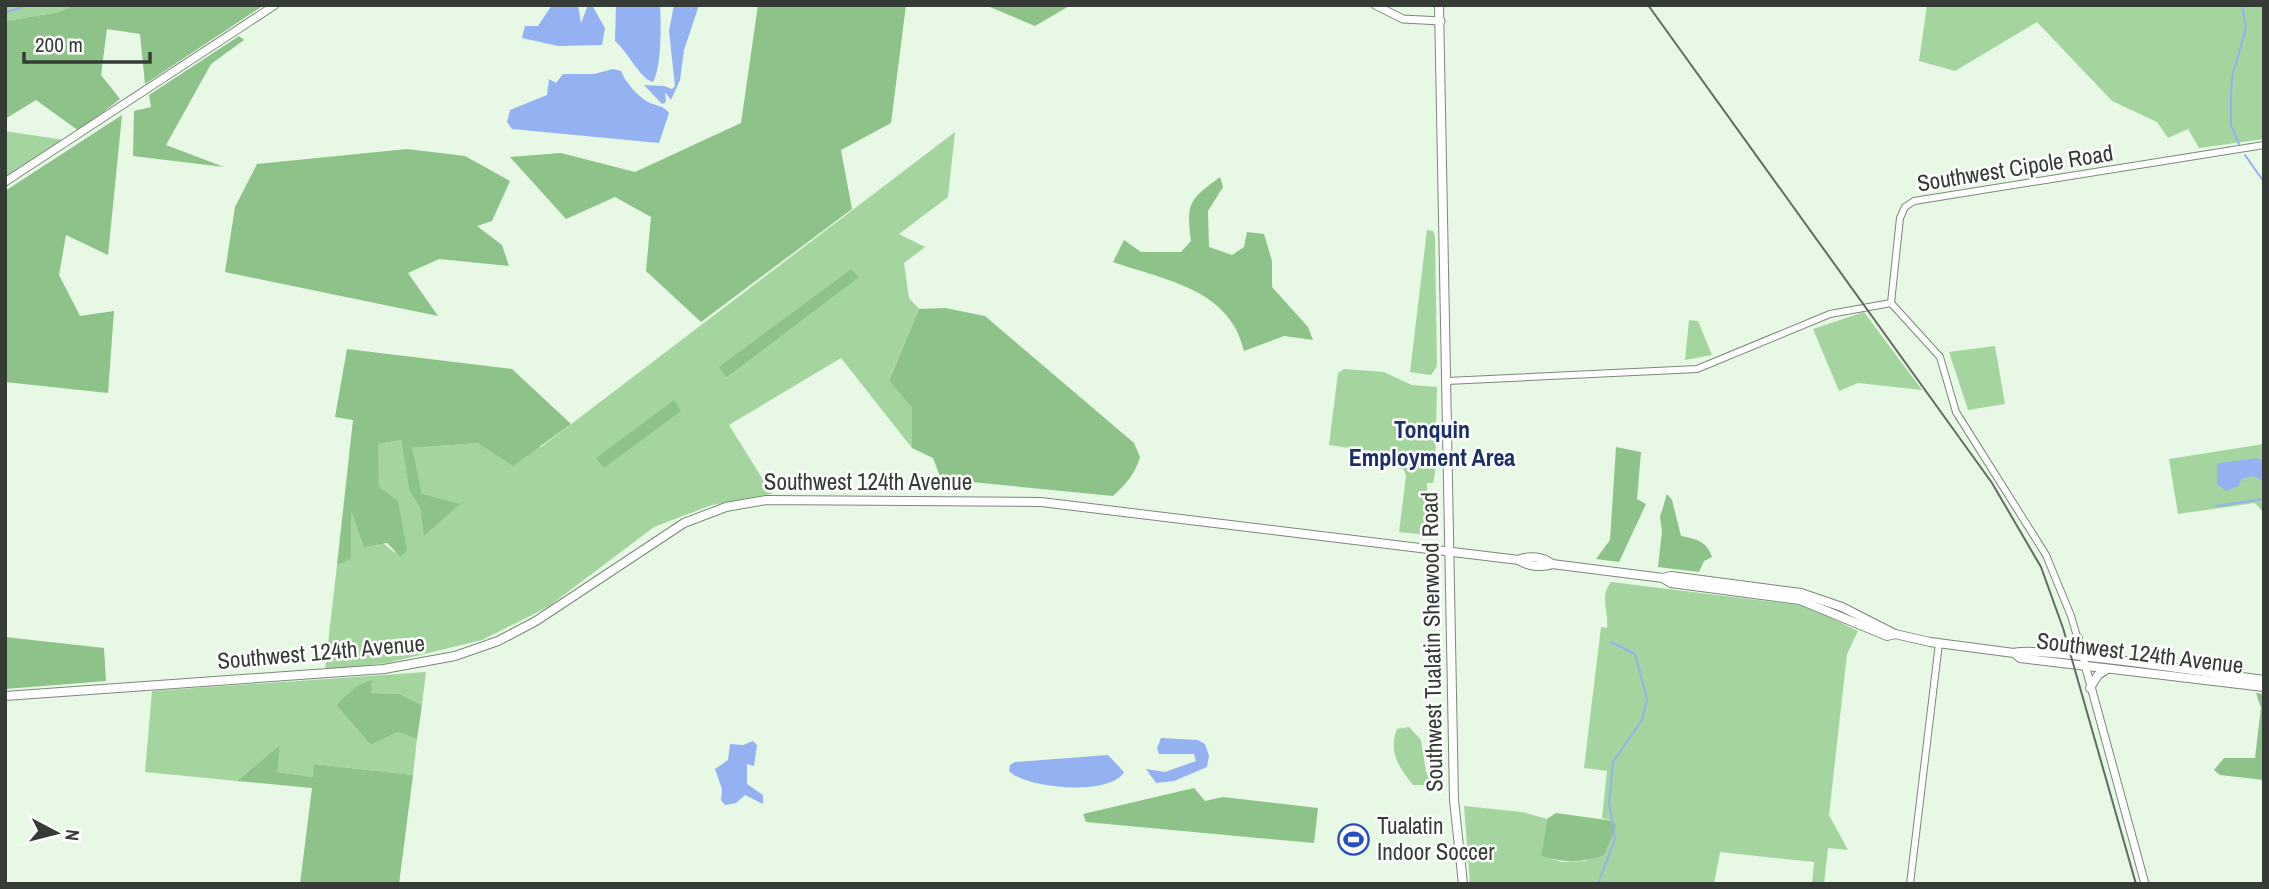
<svg xmlns="http://www.w3.org/2000/svg" width="2269" height="889" font-family="'Archivo Narrow',sans-serif">
<style>
.green{fill:#a5d59f;fill-rule:evenodd}
.forest{fill:#8dc288}
.water{fill:#94b2f2}
.lines{fill:none;stroke-linecap:round;stroke-linejoin:round}
.stream{stroke:#94b2f2;stroke-width:2}
.tertiary-casing{stroke:#7a8978;stroke-width:8}
.secondary-casing{stroke:#7a8978;stroke-width:9}
.primary-casing{stroke:#7a8978;stroke-width:10}
.trunk-casing{stroke:#7a8978;stroke-width:10}
.tertiary{stroke:#fff;stroke-width:6}
.secondary{stroke:#fff;stroke-width:7}
.primary{stroke:#fff;stroke-width:8}
.trunk{stroke:#fff;stroke-width:8}
.rail{stroke:#626c62;stroke-width:2}
.labels{text-anchor:middle;stroke-width:5;stroke-linejoin:round;paint-order:stroke}
.street-label{font-size:23px;fill:#353c35;stroke:#fff}
.poi-label{font-size:23px;fill:#353c35;stroke:#fff;text-anchor:start}
.neighbourhood-label{font-size:24px;font-weight:bold;fill:#1a3067;stroke:#fff}
</style>
<rect width="100%" height="100%" fill="#e7f8e5"/>
<g class="green">
<path d="M 5,5 L 74,5 L 59,12 L 5,21 Z"/>
<path d="M 1927,5 L 2264,5 L 2264,139 L 2199,148 L 2188,129 L 2168,138 L 2157,122 L 2112,101 L 2037,22 L 1955,71 L 1919,61 Z"/>
<path d="M 5,131 L 64,140 L 5,177 Z"/>
<path d="M 955,132 L 948,197 L 899,234 L 925,247 L 904,263 L 909,298 L 919,309 L 889,379 L 912,408 L 912,448 L 841,358 L 729,425 L 772,494 L 712,505 L 654,527 L 548,607 L 482,640 L 387,663 L 325,670 L 337,565 L 351,558 L 351,508 L 356,521 L 395,553 L 379,487 L 377,444 L 401,440 L 409,490 L 420,508 L 424,535 L 422,494 L 411,448 L 478,443 L 541,447 ZM 851,269 L 858,277 L 726,378 L 720,367 Z"/>
<path d="M 1427,230 L 1433,231 L 1435,236 L 1437,366 L 1431,375 L 1410,372 Z"/>
<path d="M 1864,312 L 1922,390 L 1858,383 L 1839,391 L 1813,329 Z"/>
<path d="M 1689,320 L 1698,321 L 1712,355 L 1685,360 Z"/>
<path d="M 1995,346 L 2005,404 L 1968,410 L 1949,352 Z"/>
<path d="M 1344,369 L 1384,372 L 1412,385 L 1437,387 L 1435,473 L 1433,483 L 1427,483 L 1428,535 L 1399,532 L 1406,476 L 1404,470 L 1392,464 L 1392,458 L 1384,453 L 1329,445 L 1338,373 Z"/>
<path d="M 2264,444 L 2264,513 L 2255,503 L 2178,514 L 2169,459 Z"/>
<path d="M 1611,582 L 1807,606 L 1858,631 L 1847,654 L 1829,815 L 1848,850 L 1828,848 L 1824,884 L 1812,884 L 1814,862 L 1720,852 L 1714,884 L 1470,884 L 1464,806 L 1522,812 L 1547,819 L 1541,856 L 1562,862 L 1586,861 L 1613,821 L 1602,818 L 1607,771 L 1584,768 L 1601,627 L 1607,628 C 1609,611 1599,597 1611,582 Z"/>
<path d="M 426,672 L 422,705 L 400,694 L 371,693 L 371,681 L 336,705 L 371,745 L 398,732 L 417,739 L 413,775 L 315,764 L 313,777 L 276,772 L 280,745 L 237,781 L 145,772 L 152,691 Z"/>
<path d="M 1409,727 L 1421,740 L 1426,772 L 1431,780 L 1427,785 L 1413,785 C 1399,768 1388,752 1397,729 Z"/>
</g>
<g class="forest">
<path d="M 74,5 L 264,5 L 145,84 L 140,34 L 107,29 L 101,75 L 120,99 L 79,131 L 36,100 L 5,119 L 5,21 L 59,12 Z"/>
<path d="M 758,5 L 906,5 L 891,123 L 841,150 L 852,209 L 701,322 L 646,271 L 651,217 L 615,197 L 566,219 L 510,157 L 561,153 L 635,172 L 741,123 Z"/>
<path d="M 985,5 L 1071,5 L 1035,26 Z"/>
<path d="M 239,36 L 244,40 L 211,64 L 166,145 L 224,167 L 133,156 L 134,111 L 151,107 L 149,95 Z"/>
<path d="M 122,115 L 108,255 L 66,235 L 59,275 L 80,316 L 114,311 L 108,393 L 5,382 L 5,191 Z"/>
<path d="M 407,149 L 465,156 L 510,181 L 492,221 L 477,226 L 502,245 L 509,266 L 439,259 L 408,273 L 438,316 L 225,272 L 235,207 L 257,164 Z"/>
<path d="M 1220,177 L 1223,187 L 1208,211 L 1209,247 L 1232,255 L 1244,247 L 1247,232 L 1264,234 L 1272,261 L 1272,287 L 1308,327 L 1313,340 L 1284,336 L 1244,351 C 1230,289 1165,280 1113,262 L 1124,240 L 1141,252 L 1181,252 L 1191,241 C 1186,203 1189,200 1220,177 Z"/>
<path d="M 851,269 L 859,277 L 726,378 L 719,367 Z"/>
<path d="M 945,308 L 985,316 L 1134,443 L 1140,457 C 1135,474 1126,484 1113,496 L 941,479 L 933,458 L 912,448 L 912,408 L 889,380 L 919,309 Z"/>
<path d="M 347,349 L 512,369 L 571,424 L 513,466 L 478,443 L 412,448 L 422,494 L 460,504 L 424,536 L 420,508 L 409,490 L 401,440 L 378,444 L 379,487 L 398,501 L 407,550 L 401,557 L 387,543 L 364,547 L 351,510 L 351,559 L 337,565 L 353,420 L 335,417 Z"/>
<path d="M 674,400 L 681,411 L 604,468 L 596,458 Z"/>
<path d="M 1616,447 L 1641,452 L 1637,499 L 1646,504 L 1619,562 L 1596,559 L 1610,540 Z"/>
<path d="M 1667,494 L 1672,500 L 1681,536 C 1696,539 1707,541 1712,557 L 1704,561 L 1699,572 L 1658,567 L 1662,531 L 1660,517 Z"/>
<path d="M 5,637 L 104,648 L 106,681 L 5,689 Z"/>
<path d="M 372,680 L 371,693 L 400,694 L 422,705 L 417,739 L 398,732 L 371,745 L 336,705 L 357,686 Z"/>
<path d="M 2256,693 L 2264,694 L 2264,780 L 2220,775 L 2214,770 L 2224,758 L 2255,758 L 2261,708 Z"/>
<path d="M 280,745 L 277,772 L 313,777 L 314,764 L 413,775 L 399,884 L 300,884 L 312,788 L 237,781 Z"/>
<path d="M 1194,788 L 1205,801 L 1223,797 L 1318,808 L 1314,843 L 1086,822 L 1083,814 Z"/>
<path d="M 1556,813 L 1613,821 L 1616,827 L 1604,855 C 1581,863 1564,863 1541,856 L 1547,819 Z"/>
</g>
<g class="water">
<path d="M 552,5 L 578,5 L 581,23 L 588,5 L 593,7 L 605,28 L 602,45 L 558,46 L 522,38 L 525,26 L 538,26 Z"/>
<path d="M 616,5 L 660,5 C 661,24 662,66 653,82 C 641,80 628,52 615,41 Z"/>
<path d="M 674,5 L 699,5 L 684,50 L 680,80 L 671,100 L 665,92 L 666,102 L 662,104 L 644,85 L 664,86 L 672,89 L 675,86 L 669,31 Z"/>
<path d="M 613,69 L 621,71 C 625,82 638,96 648,102 C 656,106 663,105 669,113 L 659,143 L 512,129 L 507,122 L 510,110 L 547,95 L 549,79 L 556,83 L 563,74 L 594,74 Z"/>
<path d="M 2257,458 L 2264,461 L 2263,481 L 2253,476 L 2242,479 L 2238,486 L 2226,491 L 2217,484 L 2217,465 L 2220,463 Z"/>
<path d="M 1161,738 L 1198,740 L 1205,744 L 1209,756 L 1207,767 L 1174,781 L 1156,783 L 1146,769 L 1165,772 L 1196,761 L 1194,754 L 1159,754 L 1157,748 Z"/>
<path d="M 753,741 L 757,745 L 754,766 L 747,764 L 747,784 L 763,795 L 763,804 L 745,795 L 736,803 L 725,805 L 721,800 L 722,789 L 715,769 L 728,760 L 730,744 L 743,745 Z"/>
<path d="M 1108,755 L 1124,772 C 1111,796 1026,789 1009,771 L 1010,765 L 1015,762 Z"/>
</g>
<g class="lines">
<g class="stream">
<path d="M 5,13 L 27,5"/>
<path d="M 2239,144 L 2231,125 L 2231,97 L 2232,77 L 2246,28 L 2242,5"/>
<path d="M 2245,155 L 2264,182"/>
<path d="M 2216,506 L 2264,499"/>
<path d="M 1598,884 L 1615,839 L 1609,803 L 1613,762 L 1642,720 L 1647,699 L 1635,654 L 1611,642"/>
</g>
<defs>
<g id="tertiary">
<path d="M 1891,303 L 1900,218 L 1905,207 L 1914,201 L 2264,145"/>
<path d="M 1891,303 L 1940,357 L 1956,412 L 2046,555 L 2071,616 L 2083,657"/>
<path d="M 1447,381 L 1697,369 L 1830,314 L 1891,303"/>
<path d="M 1910,884 L 1939,643"/>
</g>
<g id="secondary">
<path d="M 1375,5 L 1403,19 L 1441,21"/>
<path d="M 5,182 L 275,5"/>
<path d="M 2084,661 L 2145,884"/>
</g>
<g id="primary">
<path d="M 1519,560 C 1527,566 1542,568 1552,564 L 1663,578 L 1671,576 L 1801,593 L 1842,607 L 1895,634"/>
<path d="M 1663,578 L 1671,583 L 1800,600 L 1887,636 L 1895,634 L 1930,642 L 2014,653 L 2020,658 L 2264,687"/>
<path d="M 2014,653 C 2030,645 2230,676 2264,680"/>
<path d="M 2063,653 L 2078,638"/>
<path d="M 2090,688 L 2098,675 L 2107,669"/>
<path d="M 5,696 L 384,669 L 455,656 L 498,641 L 536,621 L 684,523 L 726,507 L 766,500 L 1041,502 L 1461,553 L 1519,560 C 1529,555 1544,557 1552,564"/>
</g>
<path id="trunk" d="M 1439,5 L 1454,800 L 1463,884"/>
</defs>
<use href="#tertiary" class="tertiary-casing"/>
<use href="#secondary" class="secondary-casing"/>
<use href="#primary" class="primary-casing"/>
<use href="#trunk" class="trunk-casing"/>
<use href="#tertiary" class="tertiary"/>
<use href="#secondary" class="secondary"/>
<use href="#primary" class="primary"/>
<use href="#trunk" class="trunk"/>
<path class="rail" d="M 1648,5 L 1992,483 L 2041,567 L 2063,628 L 2136,884"/>
</g>
<defs>
<symbol id="stadium-ring" viewBox="-11 -11 22 22"><circle r="9.5" fill="#fff" stroke="#264ebd" stroke-width="1.5"/><path d="M0-5a6.5 5 0 1 0 0 10a6.5 5 0 1 0 0-10ZM-3.5-1.8h7v3.6h-7Z" fill="#264ebd"/></symbol>
</defs>
<g fill-rule="evenodd">
<use href="#stadium-ring" x="1336" y="822" width="35" height="35"/>
</g>
<g class="labels">
<g class="street-label">
<text transform="translate(2015 168) rotate(-9)" y="8">Southwest Cipole Road</text>
<text x="868" y="490">Southwest 124th Avenue</text>
<text transform="translate(1432 642) rotate(-91)" y="8">Southwest Tualatin Sherwood Road</text>
<text transform="translate(321 652) rotate(-5)" y="8">Southwest 124th Avenue</text>
<text transform="translate(2140 653) rotate(7)" y="8">Southwest 124th Avenue</text>
</g>
<g class="poi-label">
<text x="1377" y="834">Tualatin<tspan x="1377" dy="26">Indoor Soccer</tspan></text>
</g>
<g class="neighbourhood-label">
<text x="1432" y="438">Tonquin<tspan x="1432" dy="28">Employment Area</tspan></text>
</g>
</g>
<rect width="2269" height="889" fill="none" stroke="#353c35" stroke-width="14"/>
<g transform="translate(56 833) rotate(97)" stroke="#ffffff" stroke-width="5" paint-order="stroke">
<path d="M0-5L12 26L0 18L-12 26Z" fill="#353c35"/>
<text y="-10" font-size="19" font-weight="bold" text-anchor="middle" fill="#353c35">N</text>
</g>
<path d="M24 52v10h126v-10" fill="none" stroke="#353c35" stroke-width="3.5"/>
<text x="35" y="52" font-size="21" fill="#353c35" stroke="#ffffff" stroke-width="5" paint-order="stroke">200 m</text>
</svg>
